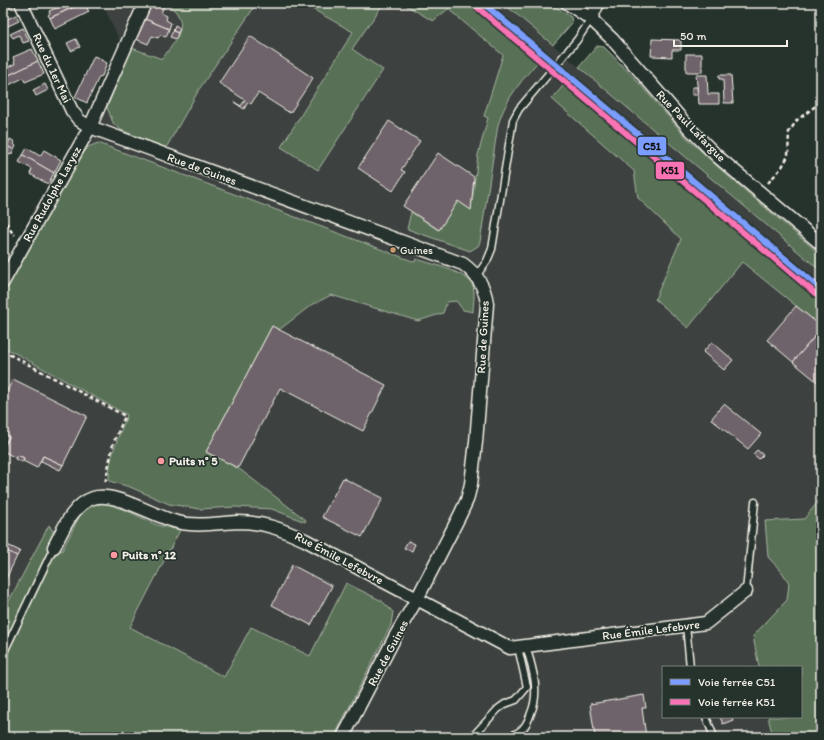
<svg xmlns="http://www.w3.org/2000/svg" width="824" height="740" font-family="Itim,sans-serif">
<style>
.built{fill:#3c4240}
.green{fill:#587157;stroke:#a6b1a0}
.building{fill:#6e646b;stroke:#f4f1e8}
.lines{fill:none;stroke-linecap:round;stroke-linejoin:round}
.lane-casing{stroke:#f4f1e8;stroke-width:9}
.street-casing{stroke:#f4f1e8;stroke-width:15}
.path{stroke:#f4f1e8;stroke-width:2.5;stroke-dasharray:4 3;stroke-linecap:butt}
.lane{stroke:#26332d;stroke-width:6}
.street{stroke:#26332d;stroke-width:12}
.rail-1-casing{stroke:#26332d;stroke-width:9}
.rail-2-casing{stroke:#26332d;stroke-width:9}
.rail-1{stroke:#7a9dff;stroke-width:6}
.rail-2{stroke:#f973b5;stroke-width:6}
.bus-dot{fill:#cd976f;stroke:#26332d;stroke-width:1.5}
.poi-dot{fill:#ff9aa2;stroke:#26332d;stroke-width:1.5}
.labels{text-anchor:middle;stroke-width:3.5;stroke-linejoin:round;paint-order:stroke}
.bus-label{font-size:11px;fill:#f4f1e8;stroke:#26332d;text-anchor:start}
.street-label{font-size:12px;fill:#f4f1e8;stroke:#26332d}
.poi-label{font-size:12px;font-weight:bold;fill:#f4f1e8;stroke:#26332d;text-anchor:start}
.line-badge{stroke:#26332d;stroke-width:1.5}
.pale-badge-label{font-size:11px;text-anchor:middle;font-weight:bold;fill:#111}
</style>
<rect width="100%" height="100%" fill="#26332d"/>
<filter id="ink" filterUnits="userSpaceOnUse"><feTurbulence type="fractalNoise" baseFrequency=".025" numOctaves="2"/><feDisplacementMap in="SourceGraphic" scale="8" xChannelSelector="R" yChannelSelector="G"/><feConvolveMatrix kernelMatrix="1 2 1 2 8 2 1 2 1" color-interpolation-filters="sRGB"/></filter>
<g filter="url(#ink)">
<path class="built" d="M 102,3 L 503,3 L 821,271 L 821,638 L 753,636 L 759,667 L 663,667 L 663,717 L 768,717 L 773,737 L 3,737 L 3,269 L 72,146 L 93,105 L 120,41 Z"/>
<g class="green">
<path d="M 167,3 L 257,3 L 200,88 L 166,148 L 121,130 L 113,123 L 107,107 L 132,48 L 162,59 C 170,48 187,30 178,15 C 176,11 171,7 167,3 Z"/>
<path d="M 307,3 L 384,3 L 352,49 L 383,70 L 318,170 L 281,147 L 353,32 L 307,6 Z"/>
<path d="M 402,3 L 478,3 L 542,57 C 523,79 506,97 498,125 L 480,242 L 478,246 L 470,251 L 407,229 L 411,212 L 438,230 L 458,201 L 471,209 L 478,155 L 488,118 L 484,116 L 503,55 L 448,9 L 433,21 Z"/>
<path d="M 503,3 L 550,3 L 571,17 L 572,23 L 553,45 Z"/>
<path d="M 597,46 L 604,47 L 609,52 L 638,82 L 686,137 L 728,176 L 821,255 L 821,271 L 579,67 Z"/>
<path d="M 568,80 L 821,295 L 821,326 L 742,262 L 688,328 L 655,299 L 681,239 L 638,198 L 634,171 L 552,99 Z"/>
<path d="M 98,143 L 415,262 L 416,259 C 429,263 466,272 472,284 C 476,292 473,304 473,312 L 463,310 L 456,301 L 447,302 L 443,313 L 418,321 L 331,295 L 310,306 L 279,330 L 272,326 L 206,452 L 238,468 L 306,520 L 305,522 L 272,509 L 235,507 L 200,509 L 169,504 L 130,487 L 109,481 C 108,458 119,436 127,415 L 4,347 L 3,349 L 3,295 L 82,155 L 88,147 Z"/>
<path d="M 821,498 L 821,737 L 773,737 L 768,717 L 801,717 L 801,667 L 759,667 L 753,636 L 787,600 L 789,583 L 782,572 L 768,557 L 765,521 L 804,519 Z"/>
<path d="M 107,503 L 132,513 L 157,525 L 180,530 L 130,627 L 224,677 L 251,627 L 310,656 L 346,583 L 382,601 L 393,612 L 391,625 L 334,737 L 3,737 L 3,612 L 49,525 L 54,533 L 50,546 L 62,551 L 79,517 L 91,505 Z"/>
</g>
<g class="building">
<path d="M 3,3 L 11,3 L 13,7 L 3,11 Z"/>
<path d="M 59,3 L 71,3 L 73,7 L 50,18 L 48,15 L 50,13 L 49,11 L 61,6 Z"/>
<path d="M 71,3 L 83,3 L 73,7 Z"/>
<path d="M 83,3 L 93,3 L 94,5 L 87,8 L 89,12 L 55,29 L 50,18 Z"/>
<path d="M 151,3 L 165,4 L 161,13 L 167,16 L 166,20 L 171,23 L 169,29 L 145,19 Z"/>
<path d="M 16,15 L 19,21 L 8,26 L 5,20 Z"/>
<path d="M 145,19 L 169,29 L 166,37 L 160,35 L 158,38 L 152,36 L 148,44 L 136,39 Z"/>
<path d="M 175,25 L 180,28 L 178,33 L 173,31 Z"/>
<path d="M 23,28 L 29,41 L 23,43 L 19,35 L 13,38 L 10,34 Z"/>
<path d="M 173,31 L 178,33 L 176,39 L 170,37 Z"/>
<path d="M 250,36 L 313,78 L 290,113 L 258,93 L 251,104 L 248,102 L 244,109 L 234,102 L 241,106 L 245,100 L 219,83 Z"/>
<path d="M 76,39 L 80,47 L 71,51 L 67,43 Z"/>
<path d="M 652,39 L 681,40 L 681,50 L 672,50 L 672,57 L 651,56 Z"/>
<path d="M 32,49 L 38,61 L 3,78 L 3,69 L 15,64 L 13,57 Z"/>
<rect x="686" y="54" width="16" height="18"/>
<path d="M 94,56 L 101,59 L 101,60 L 107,63 L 102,76 L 99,77 L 87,103 L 75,97 Z"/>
<path d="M 38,61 L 44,74 L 25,82 L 23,78 L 9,85 L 8,82 L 3,84 L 3,78 Z"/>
<path d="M 696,75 L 707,75 L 708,94 L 719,94 L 719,104 L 699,104 Z"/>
<path d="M 719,75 L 731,75 L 733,103 L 724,103 L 723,79 L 719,79 Z"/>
<path d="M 45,84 L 48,90 L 36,96 L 33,90 Z"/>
<path d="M 692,87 L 697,87 L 698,95 L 692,95 Z"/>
<path d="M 389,121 L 420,141 L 401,170 L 405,172 L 393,191 L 358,168 Z"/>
<path d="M 10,139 L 15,142 L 14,144 L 16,146 L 14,150 L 7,146 Z"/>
<path d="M 7,146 L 14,150 L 11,155 L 8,154 L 7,156 L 3,153 Z"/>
<path d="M 27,148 L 40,156 L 44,150 L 61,160 L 54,173 L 23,155 Z"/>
<path d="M 438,153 L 474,177 L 471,210 L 458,201 L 439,230 L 403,206 Z"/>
<path d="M 23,155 L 54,173 L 48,184 L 30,174 L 32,169 L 19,162 Z"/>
<path d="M 796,306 L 821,326 L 821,329 L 793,362 L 767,340 Z"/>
<path d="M 272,326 L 386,385 L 363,431 L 280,388 L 238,468 L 206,452 Z"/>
<path d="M 821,329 L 821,385 L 793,362 Z"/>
<path d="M 712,342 L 733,360 L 724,370 L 703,352 Z"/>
<path d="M 13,379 L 87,416 L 63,465 L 43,456 L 37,468 L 23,461 L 24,458 L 17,455 L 16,458 L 3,451 L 3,449 L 9,437 L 3,434 L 3,399 Z"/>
<path d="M 724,404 L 761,434 L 748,449 L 711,419 Z"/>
<path d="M 3,434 L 9,437 L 6,442 L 3,440 Z"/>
<path d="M 757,450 L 763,455 L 759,459 L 753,454 Z"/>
<path d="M 17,455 L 24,458 L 22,462 L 15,459 Z"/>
<path d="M 43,456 L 63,465 L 60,470 L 41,461 Z"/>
<path d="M 343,478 L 383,498 L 362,537 L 322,517 Z"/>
<path d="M 408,541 L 415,544 L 412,551 L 404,548 Z"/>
<path d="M 3,543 L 20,551 L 17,556 L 3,549 Z"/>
<path d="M 3,549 L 17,556 L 3,585 Z"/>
<path d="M 292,565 L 332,586 L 311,625 L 272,605 Z"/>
<path d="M 644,695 L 646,708 L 642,708 L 646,737 L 595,737 L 590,704 Z"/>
<path d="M 720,717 L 732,717 L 733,720 L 723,724 Z"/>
</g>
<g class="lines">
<defs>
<g id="lane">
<path d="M 477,275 L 487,261 L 492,249 L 513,120 L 519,109 L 577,40 L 591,19"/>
<path d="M 746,591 L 755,502"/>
<path d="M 686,625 L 690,667"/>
<path d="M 3,654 L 54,547"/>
<path d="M 706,717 L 714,737"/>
<path d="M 472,737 L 498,709 L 505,704 L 516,700 L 527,687 L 518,647"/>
<path d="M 506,737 C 521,733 526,728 531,713 C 540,691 533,669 526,646"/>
</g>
<g id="street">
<path d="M 21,3 L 72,111 L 79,120 L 90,127 L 463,264 C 477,274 485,286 487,304 L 476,442 L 471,484 L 467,500 L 460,515 L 417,599 L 396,635 L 343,737"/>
<path d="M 567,3 L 591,19 L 612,39 L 690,129 L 718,157 L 821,244"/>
<path d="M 591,19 L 598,3"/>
<path d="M 3,282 L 90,127 L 145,3"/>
<path d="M 54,547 C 63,530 72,505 93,498 C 115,491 153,516 177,522 C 197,527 217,523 237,522 C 264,522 281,529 305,540 L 510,648 L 706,623 L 746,591"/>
</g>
</defs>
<use href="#lane" class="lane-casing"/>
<use href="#street" class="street-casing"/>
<g class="path">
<path d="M 768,183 L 782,167 L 788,156 L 789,132 L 797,120 L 821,102"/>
<path d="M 3,217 L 11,231 L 15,235"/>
<path d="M 3,351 L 125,416 L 113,444 L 105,484"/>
</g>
<use href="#lane" class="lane"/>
<use href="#street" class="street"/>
<defs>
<path id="rail-1" d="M 483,3 L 821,289"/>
<path id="rail-2" d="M 478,8 L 816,294"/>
</defs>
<use href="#rail-1" class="rail-1-casing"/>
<use href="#rail-2" class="rail-2-casing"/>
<use href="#rail-1" class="rail-1"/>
<use href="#rail-2" class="rail-2"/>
</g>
</g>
<circle class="bus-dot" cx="393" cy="250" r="3.5"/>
<g class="poi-dot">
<circle cx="161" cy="461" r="4"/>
<circle cx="114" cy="555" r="4"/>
</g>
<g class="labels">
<g class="bus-label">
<text x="400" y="254">Guines</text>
</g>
<g class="street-label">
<text transform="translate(52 68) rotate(65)" y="4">Rue du 1er Mai</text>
<text transform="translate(691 126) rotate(46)" y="4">Rue Paul Lafargue</text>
<text transform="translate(202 169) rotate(20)" y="4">Rue de Guines</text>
<text transform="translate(52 194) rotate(-61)" y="4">Rue Rudolphe Larysz</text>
<text transform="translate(483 337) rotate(-87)" y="4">Rue de Guines</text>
<text transform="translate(339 558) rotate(28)" y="4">Rue Émile Lefebvre</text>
<text transform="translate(651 630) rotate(-7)" y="4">Rue Émile Lefebvre</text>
<text transform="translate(388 653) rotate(-62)" y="4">Rue de Guines</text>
</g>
<g class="poi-label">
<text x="169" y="465">Puits n° 5</text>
<text x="122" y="559">Puits n° 12</text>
</g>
</g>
<g class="line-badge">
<rect x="637" y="136" width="30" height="20" rx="4" fill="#7a9dff"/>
<rect x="655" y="161" width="30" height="19" rx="4" fill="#f973b5"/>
</g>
<g class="pale-badge-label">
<text x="652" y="150">C51</text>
<text x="670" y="174">K51</text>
</g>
<rect width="824" height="740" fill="none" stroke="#26332d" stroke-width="16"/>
<rect x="8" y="8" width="808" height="724" fill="none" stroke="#f4f1e8" stroke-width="1.5" filter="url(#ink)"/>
<rect x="662" y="666" width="140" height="52" fill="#26332d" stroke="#787f78"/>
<rect x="670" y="679" width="20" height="6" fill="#7a9dff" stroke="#787f78"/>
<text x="698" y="686" font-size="12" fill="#f4f1e8">Voie ferrée C51</text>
<rect x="670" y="699" width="20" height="6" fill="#f973b5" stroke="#787f78"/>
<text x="698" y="706" font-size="12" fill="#f4f1e8">Voie ferrée K51</text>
<path d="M674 40v6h113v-6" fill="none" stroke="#f4f1e8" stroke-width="2"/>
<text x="680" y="40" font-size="12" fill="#f4f1e8" stroke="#26332d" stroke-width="3" paint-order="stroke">50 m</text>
</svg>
